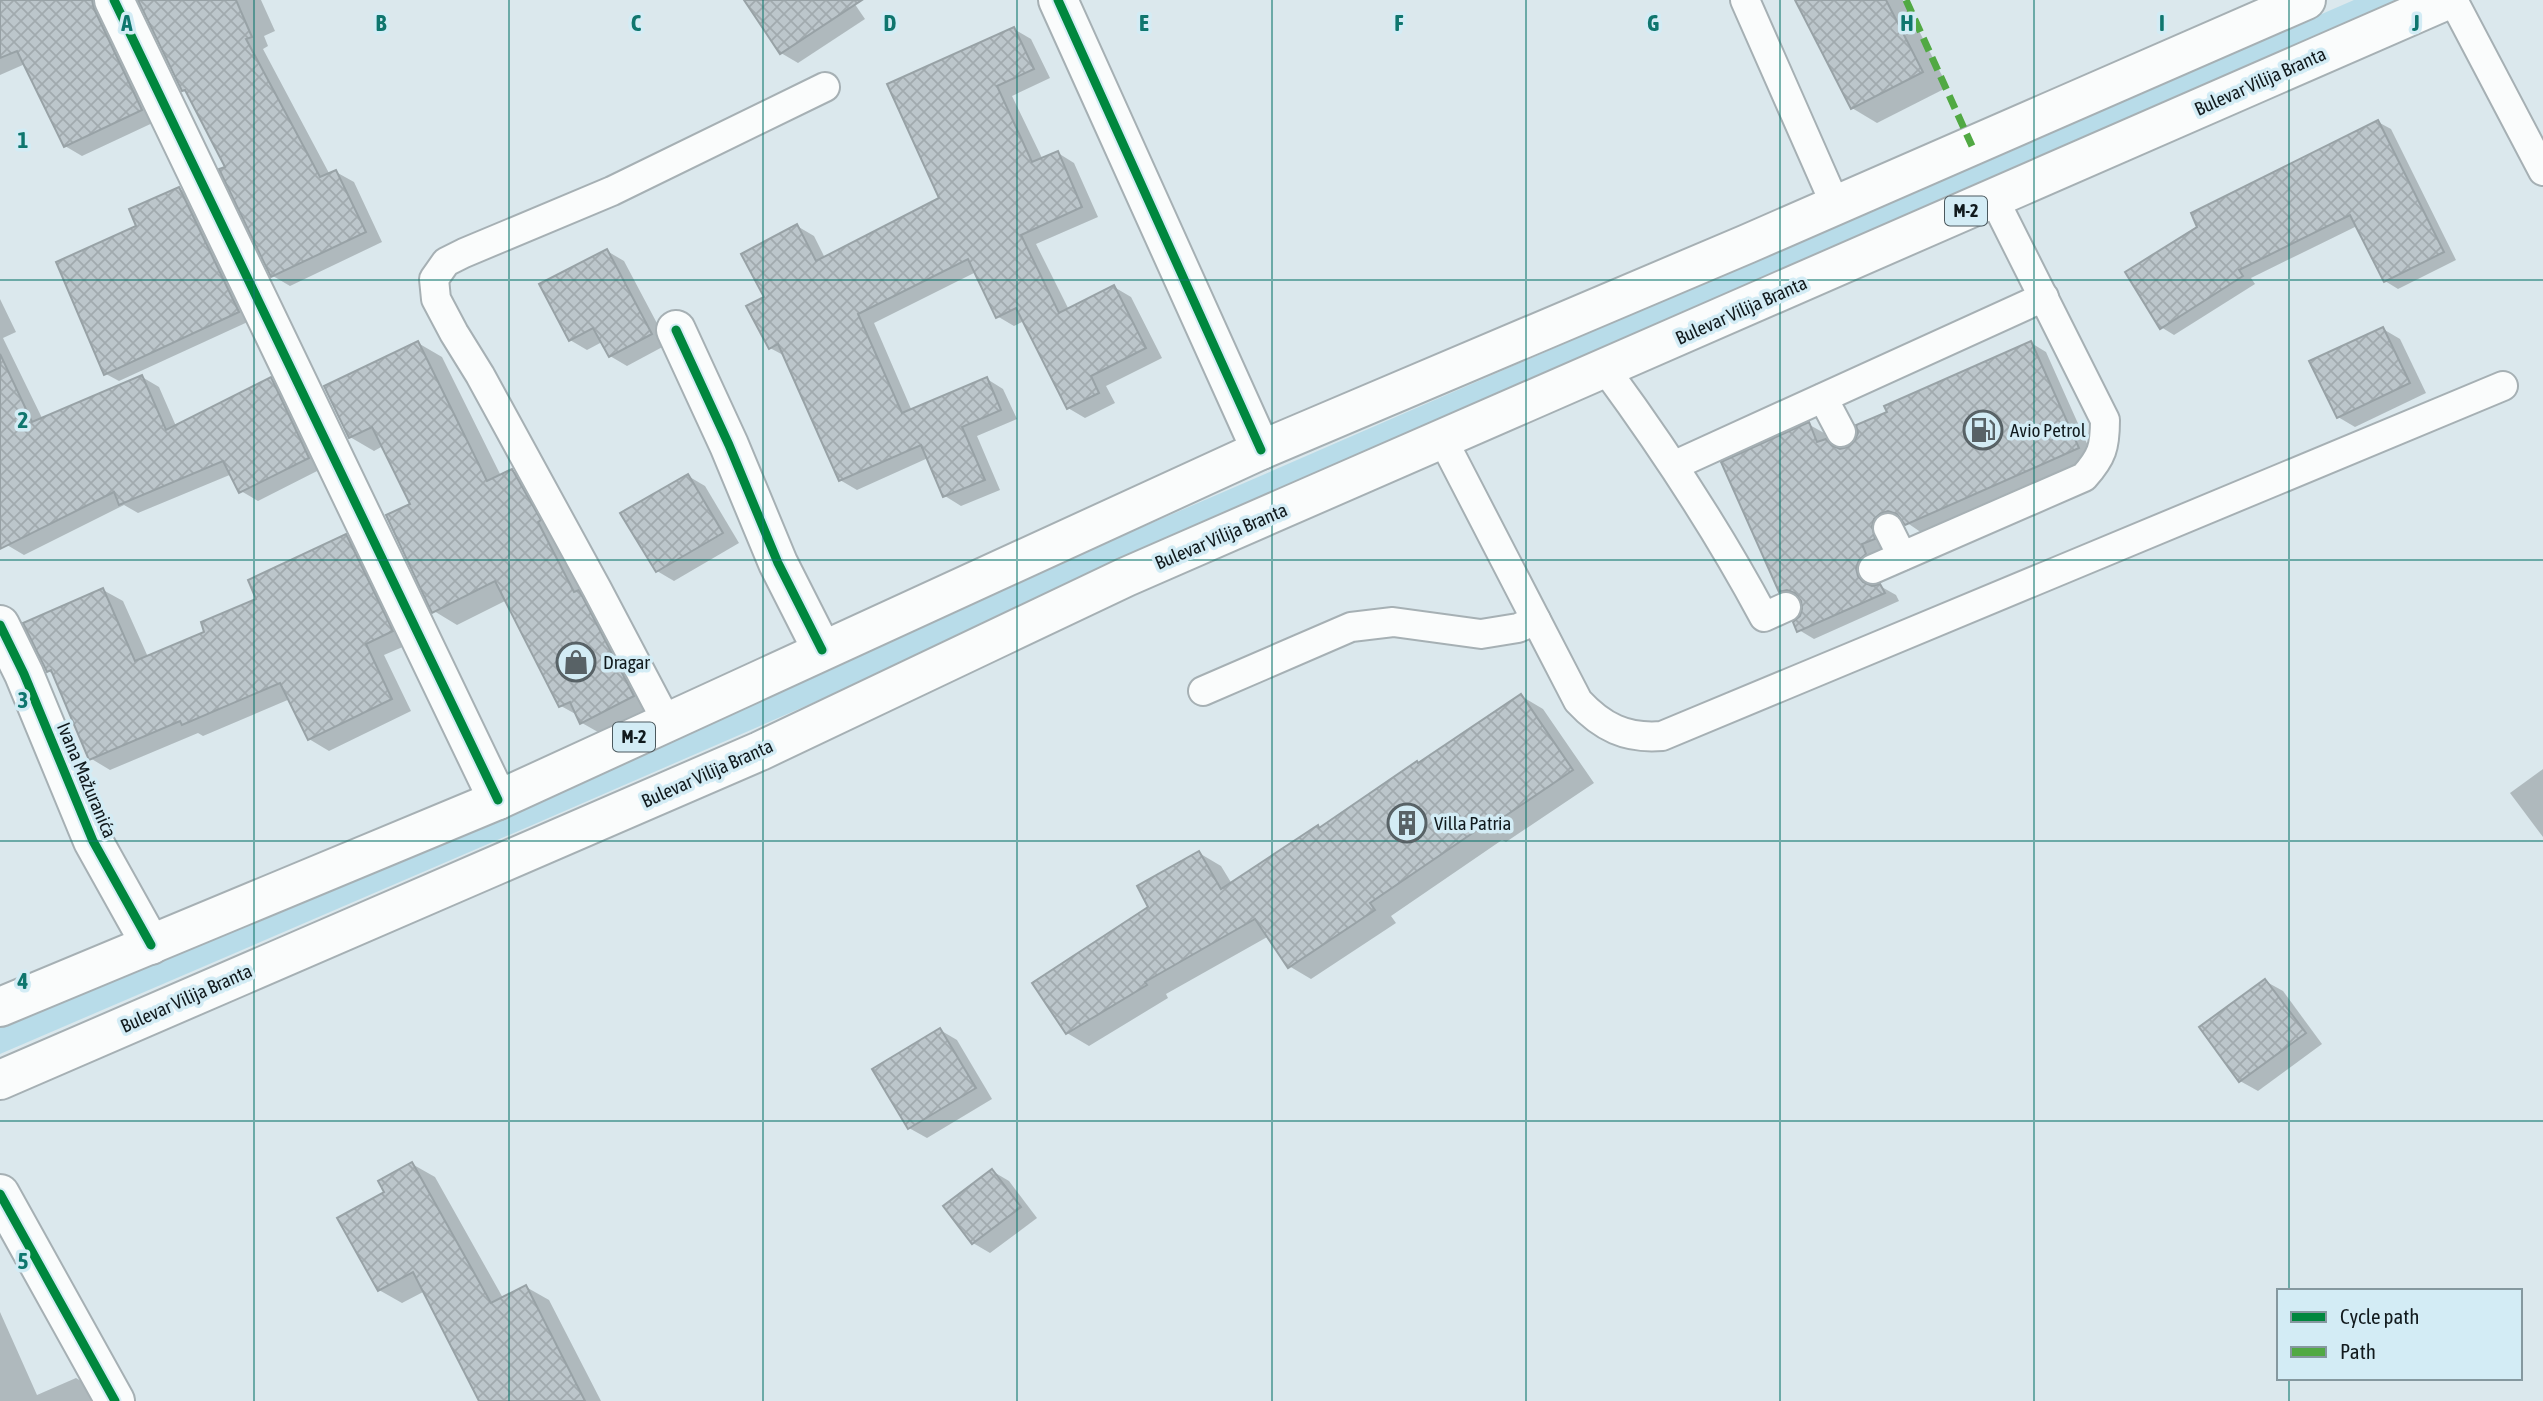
<svg xmlns="http://www.w3.org/2000/svg" width="2543" height="1401" font-family="'Asap Condensed',sans-serif">
<style>
.grass{fill:#b8dce9}
.shadow{fill:#0003}
.building{fill:url(#building-cross-hatch);stroke:#98a2a6;stroke-width:2}
.lines{fill:none;stroke-linecap:round;stroke-linejoin:round}
.service-casing{stroke:#a6b0b4;stroke-width:32}
.minor-casing{stroke:#a6b0b4;stroke-width:42}
.primary-casing{stroke:#a6b0b4;stroke-width:42}
.service{stroke:#fafcfc;stroke-width:28}
.minor{stroke:#fafcfc;stroke-width:38}
.primary{stroke:#fafcfc;stroke-width:38}
.quiet{stroke:#51a943;stroke-width:7;stroke-dasharray:14 7;stroke-linecap:butt}
.cycleway-casing{stroke:#d3ecf5;stroke-width:13}
.cycleway{stroke:#00873e;stroke-width:9}
.grid{fill:none;stroke:#0f766e;stroke-width:2;stroke-opacity:0.55}
.labels{text-anchor:middle;stroke-width:7;stroke-linejoin:round;paint-order:stroke}
.shield{fill:#d3ecf5;stroke:#4b595e;stroke-width:2}
.shield-label{font-size:18px;font-weight:bold;fill:#111a1d}
.street-label{font-size:19px;fill:#111a1d;stroke:#d3ecf5}
.poi-label{font-size:19px;fill:#111a1d;stroke:#d3ecf5;text-anchor:start}
.grid-label{font-size:23px;text-anchor:middle;font-weight:bold;fill:#0f766e;stroke:#d3ecf5;stroke-width:7;stroke-linejoin:round;paint-order:stroke}
</style>
<defs>
<pattern id="building-cross-hatch" width="8" height="8" patternUnits="userSpaceOnUse" patternTransform="scale(1.75)"><rect width="8" height="8" fill="#bcc6cb"/><path d="M0 0l8 8M0 8l8-8" fill="none" stroke="#a1aaae"/></pattern>
</defs>
<rect width="100%" height="100%" fill="#dbe8ed"/>
<path class="grass" d="M 2354,0 L 2427,0 L 537,823 L 0,1054 L 0,1020 L 1235,487 Z"/>
<g class="shadow">
<path d="M 0,0 L 98,0 L 159,120 L 82,156 L 65,146 L 25,64 L 0,75 Z"/>
<path d="M 165,0 L 261,0 L 275,31 L 264,36 L 268,46 L 263,49 L 330,175 L 336,172 L 354,182 L 382,242 L 290,286 L 273,276 L 228,167 L 189,93 L 183,90 Z"/>
<path d="M 746,0 L 852,0 L 865,19 L 798,63 L 781,53 Z"/>
<path d="M 1797,0 L 1903,0 L 1948,87 L 1877,123 L 1852,108 Z"/>
<path d="M 1014,29 L 1031,39 L 1050,78 L 1012,96 L 1043,160 L 1058,153 L 1074,163 L 1098,217 L 1036,244 L 1069,310 L 1114,287 L 1131,297 L 1162,358 L 1106,386 L 1115,403 L 1085,418 L 1068,408 L 1024,321 L 1014,326 L 997,316 L 976,272 L 874,323 L 912,411 L 987,379 L 1003,389 L 1017,419 L 977,436 L 1000,490 L 961,506 L 945,496 L 928,458 L 857,490 L 840,480 L 785,356 L 770,348 L 766,297 L 797,226 L 814,236 L 825,258 L 941,199 Z"/>
<path d="M 2378,122 L 2391,129 L 2456,260 L 2398,289 L 2385,281 L 2357,226 L 2251,278 L 2255,284 L 2174,335 L 2161,327 L 2199,227 Z"/>
<path d="M 179,189 L 193,196 L 252,320 L 119,381 L 106,374 Z"/>
<path d="M 607,251 L 624,261 L 668,344 L 627,366 L 610,356 L 602,342 L 587,350 L 570,340 Z"/>
<path d="M 0,299 L 16,332 L 3,338 L 43,420 L 142,377 L 159,387 L 176,426 L 271,379 L 288,389 L 325,467 L 258,501 L 241,491 L 232,474 L 138,513 L 124,505 L 24,555 L 7,545 L 0,535 Z"/>
<path d="M 2383,329 L 2400,339 L 2426,393 L 2355,427 L 2338,417 Z"/>
<path d="M 418,343 L 442,357 L 501,476 L 512,471 L 536,484 L 657,710 L 605,736 L 582,723 L 579,716 L 561,706 L 507,600 L 457,625 L 434,611 L 412,505 L 383,446 L 374,451 L 350,437 Z"/>
<path d="M 2031,343 L 2046,352 L 2093,457 L 1922,533 L 1903,520 L 1896,522 L 1889,547 L 1871,577 L 1873,587 L 1880,586 L 1896,595 L 1899,601 L 1814,639 L 1799,630 L 1804,609 L 1802,599 L 1796,600 L 1781,591 L 1808,424 L 1824,433 L 1828,442 L 1842,450 L 1849,449 Z"/>
<path d="M 688,476 L 705,486 L 739,543 L 674,581 L 657,571 Z"/>
<path d="M 346,536 L 366,547 L 412,643 L 384,655 L 411,711 L 329,751 L 309,739 L 290,699 L 203,736 L 198,733 L 110,770 L 90,758 L 55,675 L 48,671 L 103,590 L 123,601 L 148,657 L 207,633 L 259,600 Z"/>
<path d="M 1521,696 L 1543,709 L 1594,783 L 1506,842 L 1502,840 L 1391,916 L 1396,923 L 1311,979 L 1289,966 L 1269,936 L 1166,994 L 1168,998 L 1089,1046 L 1067,1033 L 1151,907 L 1199,853 L 1221,866 L 1232,884 L 1320,829 Z"/>
<path d="M 2543,769 L 2543,837 L 2510,793 Z"/>
<path d="M 2265,981 L 2283,991 L 2322,1044 L 2258,1091 L 2240,1081 Z"/>
<path d="M 940,1030 L 957,1040 L 992,1099 L 927,1138 L 909,1128 Z"/>
<path d="M 412,1164 L 435,1177 L 503,1298 L 526,1287 L 549,1300 L 601,1401 L 481,1401 L 425,1291 L 402,1303 L 379,1290 L 386,1193 Z"/>
<path d="M 992,1171 L 1009,1181 L 1037,1218 L 990,1253 L 973,1243 Z"/>
<path d="M 0,1312 L 37,1395 L 76,1378 L 86,1384 L 95,1401 L 0,1401 Z"/>
</g>
<g class="building">
<path d="M 0,0 L 92,0 L 94,9 L 142,110 L 64,147 L 17,51 L 0,58 Z"/>
<path d="M 138,0 L 236,0 L 252,37 L 246,39 L 320,177 L 336,170 L 366,232 L 271,277 L 219,169 L 225,167 L 185,90 L 182,91 Z"/>
<path d="M 744,0 L 862,0 L 780,54 Z"/>
<path d="M 1795,0 L 1886,0 L 1923,72 L 1851,109 Z"/>
<path d="M 1014,27 L 1034,69 L 997,86 L 1032,162 L 1058,151 L 1082,207 L 1021,235 L 1059,313 L 1114,285 L 1146,348 L 1091,376 L 1099,393 L 1067,409 L 1016,308 L 996,318 L 968,259 L 858,314 L 902,413 L 987,377 L 1001,410 L 962,427 L 985,480 L 943,497 L 921,445 L 839,481 L 778,344 L 769,349 L 746,306 L 764,297 L 741,254 L 797,224 L 816,261 L 939,198 L 887,84 Z"/>
<path d="M 2378,120 L 2444,252 L 2384,282 L 2350,215 L 2239,270 L 2243,276 L 2160,329 L 2125,272 L 2197,227 L 2191,213 Z"/>
<path d="M 179,187 L 239,312 L 104,375 L 56,262 L 136,226 L 129,209 Z"/>
<path d="M 607,249 L 652,334 L 609,357 L 593,328 L 569,341 L 539,284 Z"/>
<path d="M 2383,327 L 2410,383 L 2337,418 L 2309,361 Z"/>
<path d="M 418,341 L 487,481 L 512,469 L 541,520 L 538,522 L 574,592 L 579,590 L 634,696 L 580,724 L 570,702 L 559,707 L 495,581 L 432,613 L 386,515 L 410,504 L 372,427 L 349,438 L 324,386 Z"/>
<path d="M 2031,341 L 2079,448 L 1905,525 L 1897,514 L 1888,511 L 1880,514 L 1874,519 L 1872,526 L 1875,539 L 1862,544 L 1866,554 L 1859,560 L 1856,568 L 1858,576 L 1863,582 L 1872,586 L 1880,584 L 1885,593 L 1797,632 L 1793,622 L 1800,616 L 1802,609 L 1801,601 L 1795,593 L 1787,590 L 1779,592 L 1721,462 L 1809,422 L 1817,442 L 1826,439 L 1833,446 L 1840,449 L 1848,447 L 1855,440 L 1858,433 L 1856,425 L 1887,412 L 1884,406 Z"/>
<path d="M 0,354 L 32,422 L 142,375 L 166,430 L 271,377 L 309,458 L 239,493 L 223,461 L 119,505 L 114,492 L 0,549 Z"/>
<path d="M 688,474 L 723,533 L 656,572 L 620,513 Z"/>
<path d="M 346,534 L 393,631 L 366,644 L 392,699 L 308,740 L 280,683 L 182,725 L 180,721 L 89,760 L 51,670 L 47,672 L 23,623 L 103,588 L 135,661 L 204,632 L 201,622 L 256,599 L 248,580 Z"/>
<path d="M 1521,694 L 1573,770 L 1483,831 L 1480,828 L 1370,903 L 1375,910 L 1288,968 L 1255,919 L 1145,982 L 1147,985 L 1066,1034 L 1032,983 L 1148,907 L 1137,886 L 1199,851 L 1221,889 L 1318,825 L 1319,828 L 1417,761 L 1418,763 Z"/>
<path d="M 2265,979 L 2306,1033 L 2239,1082 L 2199,1027 Z"/>
<path d="M 940,1028 L 976,1088 L 908,1129 L 872,1069 Z"/>
<path d="M 412,1162 L 491,1303 L 526,1285 L 585,1401 L 479,1401 L 413,1272 L 378,1291 L 337,1218 L 384,1192 L 378,1181 Z"/>
<path d="M 992,1169 L 1021,1207 L 972,1244 L 943,1206 Z"/>
</g>
<g class="lines">
<defs>
<g id="service">
<path d="M 1745,0 L 1835,204"/>
<path d="M 2453,0 L 2543,171"/>
<path d="M 1606,370 C 1664,449 1717,529 1764,617 L 1786,607"/>
<path d="M 1823,398 L 1841,432"/>
<path d="M 1443,440 L 1578,701 C 1602,727 1626,739 1662,736 L 2503,386"/>
<path d="M 1675,465 L 2044,297"/>
<path d="M 1888,528 L 1902,556"/>
<path d="M 1873,569 L 2084,477 C 2102,457 2105,447 2105,420 L 1994,199"/>
<path d="M 1203,691 L 1351,627 L 1393,622 L 1481,634 L 1518,628 L 1536,620"/>
<path d="M 667,722 L 597,589 L 480,375 L 454,333 L 436,299 L 434,279 L 446,262 L 464,253 L 612,191 L 825,87"/>
</g>
<g id="minor">
<path d="M 114,0 L 498,800"/>
<path d="M 1058,0 L 1261,450"/>
<path d="M 676,330 L 729,445 L 778,563 L 822,650"/>
<path d="M 0,625 L 24,674 L 93,841 L 151,945"/>
<path d="M 0,1194 L 115,1401"/>
</g>
<g id="primary">
<path d="M 0,1007 L 498,800 L 1261,450 L 1747,244 L 2306,0"/>
<path d="M 0,1080 L 760,751 L 1126,577 L 2447,0"/>
</g>
</defs>
<use href="#service" class="service-casing"/>
<use href="#minor" class="minor-casing"/>
<use href="#primary" class="primary-casing"/>
<use href="#service" class="service"/>
<use href="#minor" class="minor"/>
<use href="#primary" class="primary"/>
<path class="quiet" d="M 1906,0 L 1972,146"/>
<defs>
<g id="cycleway">
<path d="M 114,0 L 498,800"/>
<path d="M 1058,0 L 1261,450"/>
<path d="M 676,330 L 729,445 L 778,563 L 822,650"/>
<path d="M 0,625 L 24,674 L 93,841 L 151,945"/>
<path d="M 0,1194 L 115,1401"/>
</g>
</defs>
<use href="#cycleway" class="cycleway-casing"/>
<use href="#cycleway" class="cycleway"/>
</g>
<path class="grid" d="M 254,0 L 254,1401M 509,0 L 509,1401M 763,0 L 763,1401M 1017,0 L 1017,1401M 1272,0 L 1272,1401M 1526,0 L 1526,1401M 1780,0 L 1780,1401M 2034,0 L 2034,1401M 2289,0 L 2289,1291M 0,280 L 2543,280M 0,560 L 2543,560M 0,841 L 2543,841M 0,1121 L 2543,1121M 2289,1378 L 2289,1401"/>
<defs>
<symbol id="fuel-ring" viewBox="-11 -11 22 22"><circle r="9.5" fill="#d3ecf5" stroke="#586266" stroke-width="1.5"/><path d="M-5.5-6h7V0h2V4h1.3V-2.5L3-4.5l.8-.8L6-3V5H2.5V1h-1V6h-7ZM-4.2-4.7v3.2H.2V-4.7Z" fill="#586266"/></symbol>
<symbol id="shop-ring" viewBox="-11 -11 22 22"><circle r="9.5" fill="#d3ecf5" stroke="#586266" stroke-width="1.5"/><path d="M-5-2.5h2.3a2.7 3.5 0 0 1 5.4 0H5L5.5 6h-11ZM-1.5-2.5h3a1.5 2.3 0 0 0-3 0Z" fill="#586266"/></symbol>
<symbol id="building-ring" viewBox="-11 -11 22 22"><circle r="9.5" fill="#d3ecf5" stroke="#586266" stroke-width="1.5"/><path d="M-4-6H4V6H1V3H-1V6H-4ZM-2.5-4.3h1.7v1.8h-1.7ZM.8-4.3h1.7v1.8H.8ZM-2.5-1h1.7V.8h-1.7ZM.8-1h1.7V.8H.8Z" fill="#586266"/></symbol>
</defs>
<g fill-rule="evenodd">
<use href="#fuel-ring" x="1961" y="408" width="44" height="44"/>
<use href="#shop-ring" x="554" y="640" width="44" height="44"/>
<use href="#building-ring" x="1385" y="801" width="44" height="44"/>
</g>
<g class="labels">
<g class="shield">
<rect x="1945" y="196.5" width="42" height="29" rx="5"/>
<rect x="613" y="722.5" width="42" height="29" rx="5"/>
</g>
<g class="shield-label">
<text x="1966" y="217">M-2</text>
<text x="634" y="743">M-2</text>
</g>
<g class="street-label">
<text transform="translate(2260 81) rotate(-24)" y="7">Bulevar Vilija Branta</text>
<text transform="translate(1741 310) rotate(-24)" y="7">Bulevar Vilija Branta</text>
<text transform="translate(1221 536) rotate(-23)" y="7">Bulevar Vilija Branta</text>
<text transform="translate(707 773) rotate(-24)" y="7">Bulevar Vilija Branta</text>
<text transform="translate(87 780) rotate(67)" y="7">Ivana Mažuranića</text>
<text transform="translate(186 998) rotate(-24)" y="7">Bulevar Vilija Branta</text>
</g>
<g class="poi-label">
<text x="2010" y="437">Avio Petrol</text>
<text x="603" y="669">Dragar</text>
<text x="1434" y="830">Villa Patria</text>
</g>
</g>
<g class="grid-label">
<text x="127" y="31">A</text>
<text x="381" y="31">B</text>
<text x="636" y="31">C</text>
<text x="890" y="31">D</text>
<text x="1144" y="31">E</text>
<text x="1399" y="31">F</text>
<text x="1653" y="31">G</text>
<text x="1907" y="31">H</text>
<text x="2162" y="31">I</text>
<text x="2416" y="31">J</text>
<text x="23" y="148">1</text>
<text x="23" y="428">2</text>
<text x="23" y="708">3</text>
<text x="23" y="989">4</text>
<text x="23" y="1269">5</text>
</g>
<rect x="2277" y="1289" width="245" height="91" fill="#d3ecf5" stroke="#85989f" stroke-width="2"/>
<rect x="2291" y="1312" width="35" height="10" fill="#00873e" stroke="#85989f" stroke-width="2"/>
<text x="2340" y="1324" font-size="21" fill="#111a1d">Cycle path</text>
<rect x="2291" y="1347" width="35" height="10" fill="#51a943" stroke="#85989f" stroke-width="2"/>
<text x="2340" y="1359" font-size="21" fill="#111a1d">Path</text>
</svg>
